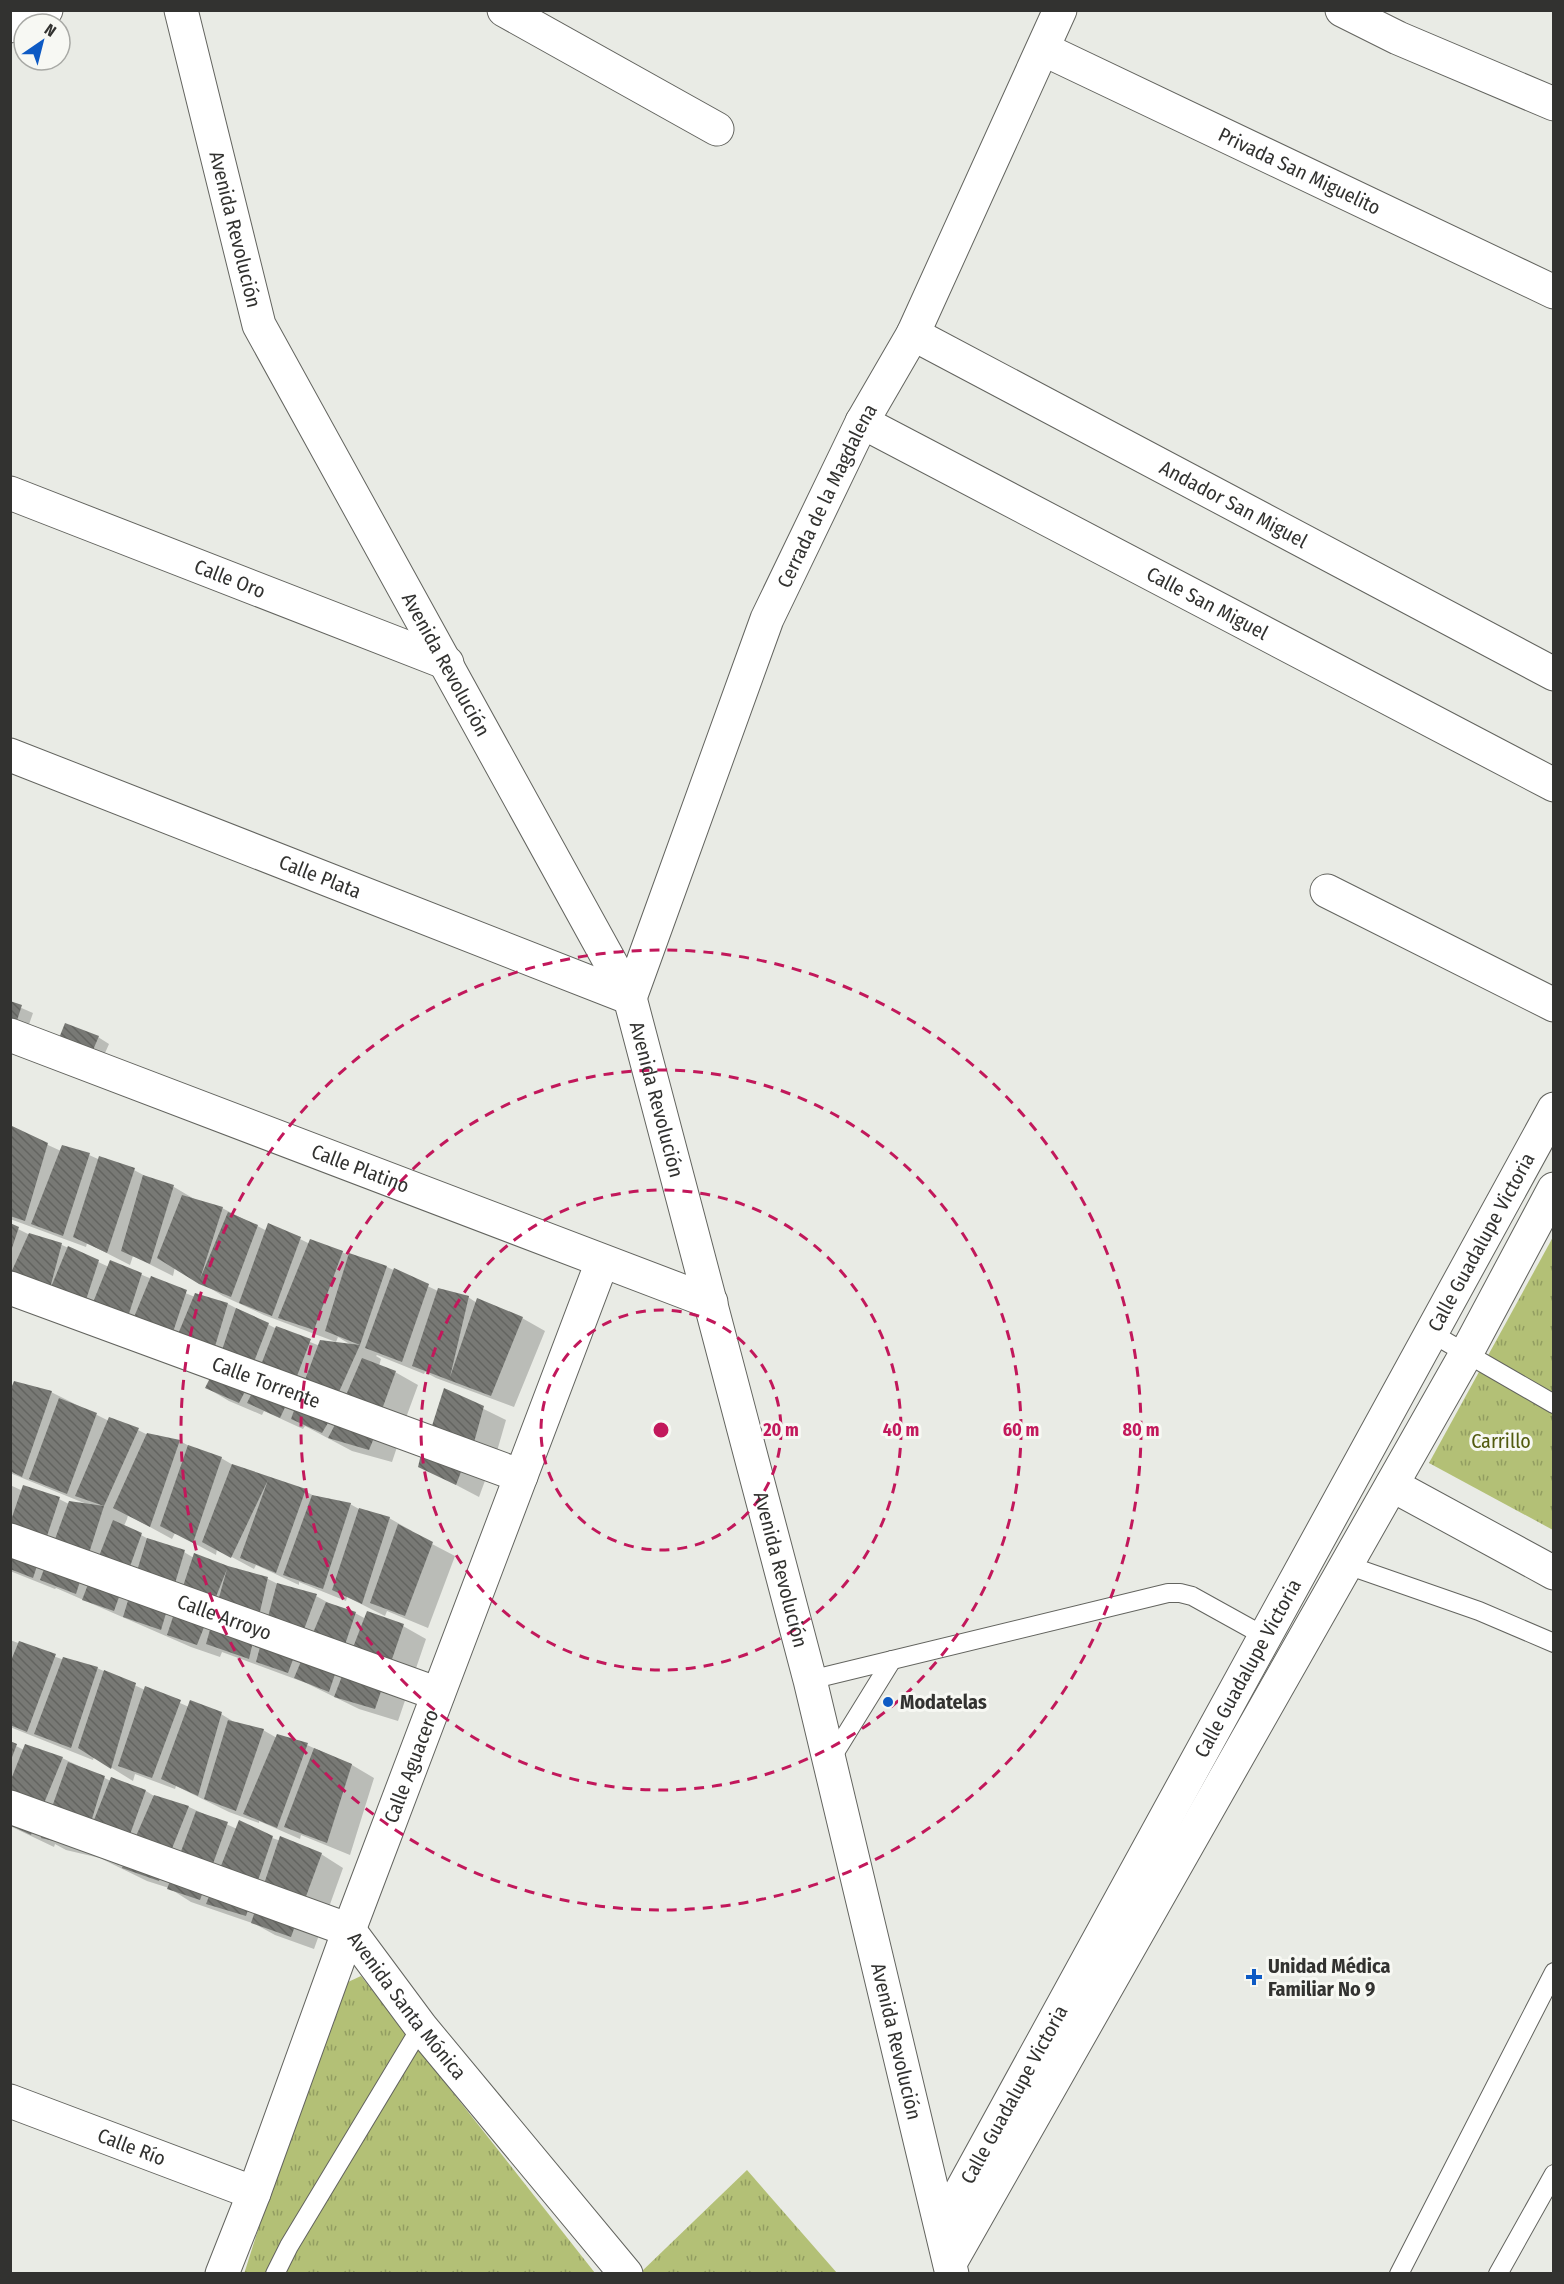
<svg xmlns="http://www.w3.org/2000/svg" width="1564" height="2284" font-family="'Fira Sans Condensed',sans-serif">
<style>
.park{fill:url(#park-tufts)}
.shadow{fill:#0003}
.building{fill:url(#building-back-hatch)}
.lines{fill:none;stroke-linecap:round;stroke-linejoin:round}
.lane-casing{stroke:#63645f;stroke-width:20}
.street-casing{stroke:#63645f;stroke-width:35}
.secondary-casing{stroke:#63645f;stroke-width:35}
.lane{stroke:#fff;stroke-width:18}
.street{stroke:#fff;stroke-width:33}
.secondary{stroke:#fff;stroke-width:33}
.ring{fill:none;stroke:#c2185b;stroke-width:3;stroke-dasharray:10 8}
.poi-dot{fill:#0d5ac4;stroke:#f7f8f3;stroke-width:2}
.labels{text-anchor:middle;stroke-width:6;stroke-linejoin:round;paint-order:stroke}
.street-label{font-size:20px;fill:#323230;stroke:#f7f8f3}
.park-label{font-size:20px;fill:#515a0f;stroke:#f7f8f3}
.poi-label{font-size:20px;font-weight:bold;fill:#323230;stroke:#f7f8f3;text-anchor:start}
.centre{fill:#c2185b;stroke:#f7f8f3;stroke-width:3}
.ring-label{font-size:18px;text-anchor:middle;font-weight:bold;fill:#c2185b;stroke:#f7f8f3;stroke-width:6;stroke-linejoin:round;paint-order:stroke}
</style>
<defs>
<pattern id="park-tufts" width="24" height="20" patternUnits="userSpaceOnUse" patternTransform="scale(1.5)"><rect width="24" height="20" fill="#b3c076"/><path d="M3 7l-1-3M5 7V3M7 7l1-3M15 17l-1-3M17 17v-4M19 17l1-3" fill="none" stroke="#929d61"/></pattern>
<pattern id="building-back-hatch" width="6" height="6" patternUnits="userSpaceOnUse" patternTransform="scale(1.5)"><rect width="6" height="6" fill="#787975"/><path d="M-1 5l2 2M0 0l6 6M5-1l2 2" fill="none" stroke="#636460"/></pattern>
</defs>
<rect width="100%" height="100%" fill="#e9ebe5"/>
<g class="park">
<path d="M 1553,1237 L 1553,1530 L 1429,1463 Z"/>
<path d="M 361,1976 L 595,2273 L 244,2274 L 335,1988 Z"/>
<path d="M 747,2170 L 837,2273 L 639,2274 Z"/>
</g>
<g class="shadow">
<path d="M 10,1003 L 33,1013 L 19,1053 Z"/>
<path d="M 98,1037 L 109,1044 L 101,1062 L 84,1056 L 76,1078 L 61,1072 Z"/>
<path d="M 13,1129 L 61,1151 L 89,1155 L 98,1159 L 100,1158 L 134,1170 L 151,1179 L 174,1187 L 196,1200 L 222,1208 L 267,1231 L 300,1239 L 310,1244 L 342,1252 L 350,1256 L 387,1267 L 438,1291 L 468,1297 L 477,1303 L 522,1318 L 545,1331 L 514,1407 L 436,1378 L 425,1372 L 424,1374 L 377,1355 L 376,1356 L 381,1359 L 379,1366 L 395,1372 L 418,1385 L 400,1434 L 10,1280 L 10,1225 L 32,1236 L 62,1245 L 109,1267 L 111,1262 L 195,1297 L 228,1304 L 275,1328 L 320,1346 L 353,1346 L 338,1337 L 336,1342 L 264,1315 L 223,1296 L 175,1267 L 173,1276 L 133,1256 L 130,1265 L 87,1243 L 86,1247 L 10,1219 L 10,1132 Z"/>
<path d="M 214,1374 L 397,1447 L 392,1462 L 352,1451 L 305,1426 L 303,1429 L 264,1411 L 262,1415 L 229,1401 L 207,1388 Z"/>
<path d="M 10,1386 L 51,1392 L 109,1421 L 138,1430 L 148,1435 L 180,1441 L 191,1447 L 221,1458 L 240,1469 L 305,1491 L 318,1498 L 350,1504 L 359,1509 L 389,1518 L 412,1531 L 411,1533 L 455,1556 L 428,1628 L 387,1611 L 385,1616 L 347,1597 L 346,1601 L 299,1582 L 299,1585 L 256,1565 L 254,1569 L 217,1549 L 216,1555 L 175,1533 L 172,1539 L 128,1515 L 127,1519 L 124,1526 L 156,1543 L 184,1552 L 194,1558 L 268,1579 L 278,1584 L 316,1596 L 336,1607 L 355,1613 L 366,1619 L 403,1626 L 426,1639 L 398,1721 L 359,1709 L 306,1683 L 222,1652 L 220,1657 L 191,1647 L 56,1588 L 55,1589 L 10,1571 L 10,1485 L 23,1491 L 59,1499 L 69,1504 L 84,1503 L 10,1473 Z"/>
<path d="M 445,1390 L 506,1420 L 495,1458 L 432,1431 Z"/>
<path d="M 423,1452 L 486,1478 L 479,1497 L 420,1466 Z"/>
<path d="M 10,1640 L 64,1660 L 97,1668 L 145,1690 L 146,1688 L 189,1707 L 221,1714 L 239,1725 L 263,1730 L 277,1738 L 307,1745 L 352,1765 L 374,1778 L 350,1855 L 301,1835 L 300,1839 L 259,1821 L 259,1823 L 229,1812 L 176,1786 L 175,1789 L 135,1774 L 133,1781 L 94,1757 L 93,1760 L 10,1727 Z"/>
<path d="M 10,1743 L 24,1750 L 62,1758 L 111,1781 L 146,1791 L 159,1799 L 189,1807 L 237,1829 L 272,1838 L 321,1854 L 343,1868 L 314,1949 L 275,1935 L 255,1924 L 191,1902 L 169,1888 L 147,1881 L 100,1858 L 66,1850 L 55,1844 L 54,1847 L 10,1826 Z"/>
</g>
<g class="building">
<path d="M 10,1001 L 22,1005 L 11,1039 L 10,1039 Z"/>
<path d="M 65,1023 L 99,1036 L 90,1057 L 48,1066 Z"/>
<path d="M 12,1126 L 48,1143 L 25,1221 L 10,1216 L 10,1133 Z"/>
<path d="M 62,1145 L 90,1153 L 63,1236 L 31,1224 Z"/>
<path d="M 99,1156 L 135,1168 L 107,1253 L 73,1237 Z"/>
<path d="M 143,1175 L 174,1185 L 150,1264 L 121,1251 Z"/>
<path d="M 182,1195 L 223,1207 L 200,1279 L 228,1212 L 258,1225 L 231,1297 L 199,1284 L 157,1258 Z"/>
<path d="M 10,1223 L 19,1227 L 11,1251 L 10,1251 Z"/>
<path d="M 268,1223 L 301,1237 L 272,1316 L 239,1303 Z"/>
<path d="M 29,1233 L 62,1243 L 49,1292 L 10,1275 Z"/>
<path d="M 310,1239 L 343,1251 L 314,1330 L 278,1318 Z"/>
<path d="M 68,1246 L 99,1260 L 84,1306 L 49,1292 Z"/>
<path d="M 349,1253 L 387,1266 L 360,1345 L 325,1331 Z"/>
<path d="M 110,1260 L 142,1273 L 126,1323 L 90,1310 Z"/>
<path d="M 394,1268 L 429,1284 L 402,1362 L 365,1348 Z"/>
<path d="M 151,1276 L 187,1290 L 172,1335 L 132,1322 Z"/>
<path d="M 438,1288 L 469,1296 L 450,1377 L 477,1298 L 523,1317 L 491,1396 L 412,1366 Z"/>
<path d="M 195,1293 L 228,1303 L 213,1353 L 176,1339 Z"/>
<path d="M 236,1308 L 269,1323 L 252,1367 L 221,1353 Z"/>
<path d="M 276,1326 L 311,1339 L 294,1384 L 259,1370 Z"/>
<path d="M 320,1340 L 360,1345 L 338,1394 L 303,1385 Z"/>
<path d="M 362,1358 L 396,1371 L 377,1423 L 343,1402 Z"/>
<path d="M 213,1372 L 250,1382 L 239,1403 L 205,1388 Z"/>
<path d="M 14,1381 L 52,1391 L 22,1477 L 10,1471 L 10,1391 Z"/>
<path d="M 255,1387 L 289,1399 L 280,1418 L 247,1403 Z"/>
<path d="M 444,1388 L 484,1406 L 473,1446 L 430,1432 Z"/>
<path d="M 59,1398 L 97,1413 L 67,1494 L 29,1479 Z"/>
<path d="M 297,1402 L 331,1418 L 322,1433 L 291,1419 Z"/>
<path d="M 109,1417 L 139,1428 L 104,1506 L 75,1496 Z"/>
<path d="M 339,1417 L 376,1433 L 369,1450 L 328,1438 Z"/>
<path d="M 147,1433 L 180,1440 L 150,1527 L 113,1508 Z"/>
<path d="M 188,1445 L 222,1457 L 193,1543 L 160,1526 Z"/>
<path d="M 422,1450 L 464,1464 L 456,1485 L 418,1467 Z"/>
<path d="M 232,1464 L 306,1489 L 276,1573 L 240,1558 L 268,1480 L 231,1558 L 202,1542 Z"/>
<path d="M 23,1485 L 60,1497 L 33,1578 L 10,1569 L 10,1523 Z"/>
<path d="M 312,1495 L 351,1503 L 323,1589 L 283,1575 Z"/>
<path d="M 69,1501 L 104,1506 L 76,1594 L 40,1580 Z"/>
<path d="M 359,1508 L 390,1517 L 362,1604 L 332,1590 Z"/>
<path d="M 113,1520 L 142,1533 L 114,1611 L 82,1600 Z"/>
<path d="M 398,1524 L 433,1542 L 405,1616 L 370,1603 Z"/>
<path d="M 147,1538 L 185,1550 L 161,1630 L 123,1617 Z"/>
<path d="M 194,1553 L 228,1566 L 268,1577 L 249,1659 L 206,1644 L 227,1569 L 197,1645 L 167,1635 Z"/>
<path d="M 277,1583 L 317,1594 L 288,1673 L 256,1662 Z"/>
<path d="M 326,1602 L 356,1612 L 329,1692 L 294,1678 Z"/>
<path d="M 367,1611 L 404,1624 L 375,1709 L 334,1697 Z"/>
<path d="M 19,1641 L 56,1654 L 27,1732 L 10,1725 L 10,1663 Z"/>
<path d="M 63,1657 L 98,1667 L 71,1748 L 34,1734 Z"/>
<path d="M 104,1670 L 136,1683 L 111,1769 L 78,1748 Z"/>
<path d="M 145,1686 L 181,1700 L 152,1778 L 118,1766 Z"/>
<path d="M 190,1700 L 222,1712 L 198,1796 L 161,1779 Z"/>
<path d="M 228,1720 L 264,1729 L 236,1811 L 204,1799 Z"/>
<path d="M 277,1734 L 308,1743 L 277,1828 L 243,1814 Z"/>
<path d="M 10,1741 L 17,1744 L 11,1760 L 10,1760 Z"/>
<path d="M 25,1744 L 63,1757 L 31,1835 L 10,1825 L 10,1782 Z"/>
<path d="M 314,1748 L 352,1764 L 327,1843 L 284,1827 Z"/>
<path d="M 68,1762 L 105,1776 L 84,1845 L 111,1777 L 146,1790 L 119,1865 L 76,1846 L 41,1838 Z"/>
<path d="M 154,1795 L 189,1806 L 159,1881 L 122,1868 Z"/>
<path d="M 196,1811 L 228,1822 L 200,1900 L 167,1889 Z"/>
<path d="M 239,1820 L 273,1836 L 246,1916 L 206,1904 Z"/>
<path d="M 280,1836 L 322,1853 L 291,1937 L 251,1923 Z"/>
</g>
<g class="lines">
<defs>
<g id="lane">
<path d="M 1431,1333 L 1554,1404"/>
<path d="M 1347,1565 L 1479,1611 L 1554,1643"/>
<path d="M 810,1680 L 1168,1593 L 1180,1593 L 1192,1596 L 1266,1637"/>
<path d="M 829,1762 L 892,1660"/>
<path d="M 275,2274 L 289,2246 L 421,2027"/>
<path d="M 1399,2274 L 1554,1972"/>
<path d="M 1498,2274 L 1554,2174"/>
</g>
<g id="street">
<path d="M 504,10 L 717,129"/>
<path d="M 1342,10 L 1398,38 L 1554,104"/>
<path d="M 10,26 L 46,10"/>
<path id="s1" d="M 1043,49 L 1554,292"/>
<path id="s2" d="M 913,334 L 1554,674"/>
<path id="s3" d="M 862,422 L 1554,785"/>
<path id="s4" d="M 10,493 L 447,663"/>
<path id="s5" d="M 10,755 L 630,998"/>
<path d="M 1327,891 L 1554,1005"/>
<path id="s6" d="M 10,1035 L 711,1302"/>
<path id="s7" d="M 10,1288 L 521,1476"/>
<path d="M 1392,1485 L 1554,1573"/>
<path id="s8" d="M 10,1540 L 438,1694"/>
<path id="s9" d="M 10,1807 L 349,1930 L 421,2027 L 626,2274"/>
<path id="s10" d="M 10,2101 L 254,2193"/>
<path id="s11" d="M 942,2226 L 1554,1109"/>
<path d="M 950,2263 L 1466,1354 L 1554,1189"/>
<path id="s12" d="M 222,2274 L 254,2193 L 349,1930 L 602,1262"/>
</g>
<g id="secondary">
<path id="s13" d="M 181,10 L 259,325 L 630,998 L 810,1680 L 952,2274"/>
<path id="s14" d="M 630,998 L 767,619 L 862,422 L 913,334 L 1060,10"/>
</g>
</defs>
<use href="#lane" class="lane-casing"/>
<use href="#street" class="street-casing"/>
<use href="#secondary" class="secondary-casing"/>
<use href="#lane" class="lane"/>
<use href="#street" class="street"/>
<use href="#secondary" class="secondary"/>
</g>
<g class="ring">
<circle cx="661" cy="1430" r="120"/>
<circle cx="661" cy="1430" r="240"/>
<circle cx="661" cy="1430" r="360"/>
<circle cx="661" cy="1430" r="480"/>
</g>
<g class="poi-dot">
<circle cx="888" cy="1702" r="6"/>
<path d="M1251 1968h6v6h6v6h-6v6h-6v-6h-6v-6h6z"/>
</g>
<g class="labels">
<g class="street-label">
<text dy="7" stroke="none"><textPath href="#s1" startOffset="284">Privada San Miguelito</textPath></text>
<text dy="7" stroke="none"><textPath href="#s13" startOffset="226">Avenida Revolución</textPath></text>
<text dy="7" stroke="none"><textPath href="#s14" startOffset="540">Cerrada de la Magdalena</textPath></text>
<text dy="7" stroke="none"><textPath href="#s2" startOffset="363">Andador San Miguel</textPath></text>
<text dy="7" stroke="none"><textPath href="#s4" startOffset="236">Calle Oro</textPath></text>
<text dy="7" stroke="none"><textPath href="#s3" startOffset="390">Calle San Miguel</textPath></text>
<text dy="7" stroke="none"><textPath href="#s13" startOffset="712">Avenida Revolución</textPath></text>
<text dy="7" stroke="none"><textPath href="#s5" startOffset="333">Calle Plata</textPath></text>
<text dy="7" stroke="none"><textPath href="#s13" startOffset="1198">Avenida Revolución</textPath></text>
<text dy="7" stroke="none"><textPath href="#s6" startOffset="375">Calle Platino</textPath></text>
<text dy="7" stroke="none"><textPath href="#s11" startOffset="1122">Calle Guadalupe Victoria</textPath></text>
<text dy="7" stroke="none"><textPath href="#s7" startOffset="273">Calle Torrente</textPath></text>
<text dy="7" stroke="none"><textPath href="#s13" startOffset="1684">Avenida Revolución</textPath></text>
<text dy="7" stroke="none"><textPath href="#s8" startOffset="228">Calle Arroyo</textPath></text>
<text dy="7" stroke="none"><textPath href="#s11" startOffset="636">Calle Guadalupe Victoria</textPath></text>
<text dy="7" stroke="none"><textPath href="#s12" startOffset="542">Calle Aguacero</textPath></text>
<text dy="7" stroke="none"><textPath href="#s9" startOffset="456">Avenida Santa Mónica</textPath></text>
<text dy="7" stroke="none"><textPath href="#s13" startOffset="2170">Avenida Revolución</textPath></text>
<text dy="7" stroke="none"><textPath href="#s11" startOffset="150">Calle Guadalupe Victoria</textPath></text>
<text dy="7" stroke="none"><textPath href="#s10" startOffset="130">Calle Río</textPath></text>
</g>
<g class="park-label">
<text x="1501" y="1448">Carrillo</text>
</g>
<g class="poi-label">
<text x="900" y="1709">Modatelas</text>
<text x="1268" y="1973">Unidad Médica<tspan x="1268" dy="23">Familiar No 9</tspan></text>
</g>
</g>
<circle cx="661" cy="1430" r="9" class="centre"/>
<g class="ring-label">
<text x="781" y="1436">20 m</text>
<text x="901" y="1436">40 m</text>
<text x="1021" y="1436">60 m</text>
<text x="1141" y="1436">80 m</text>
</g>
<rect width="1564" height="2284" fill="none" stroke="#323230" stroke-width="24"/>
<g transform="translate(42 42) rotate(35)"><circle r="28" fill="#f7f8f3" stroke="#a8a9a5" stroke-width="1.5"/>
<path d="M0-4.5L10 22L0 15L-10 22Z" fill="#0d5ac4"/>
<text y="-9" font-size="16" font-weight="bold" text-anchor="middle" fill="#323230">N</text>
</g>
</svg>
